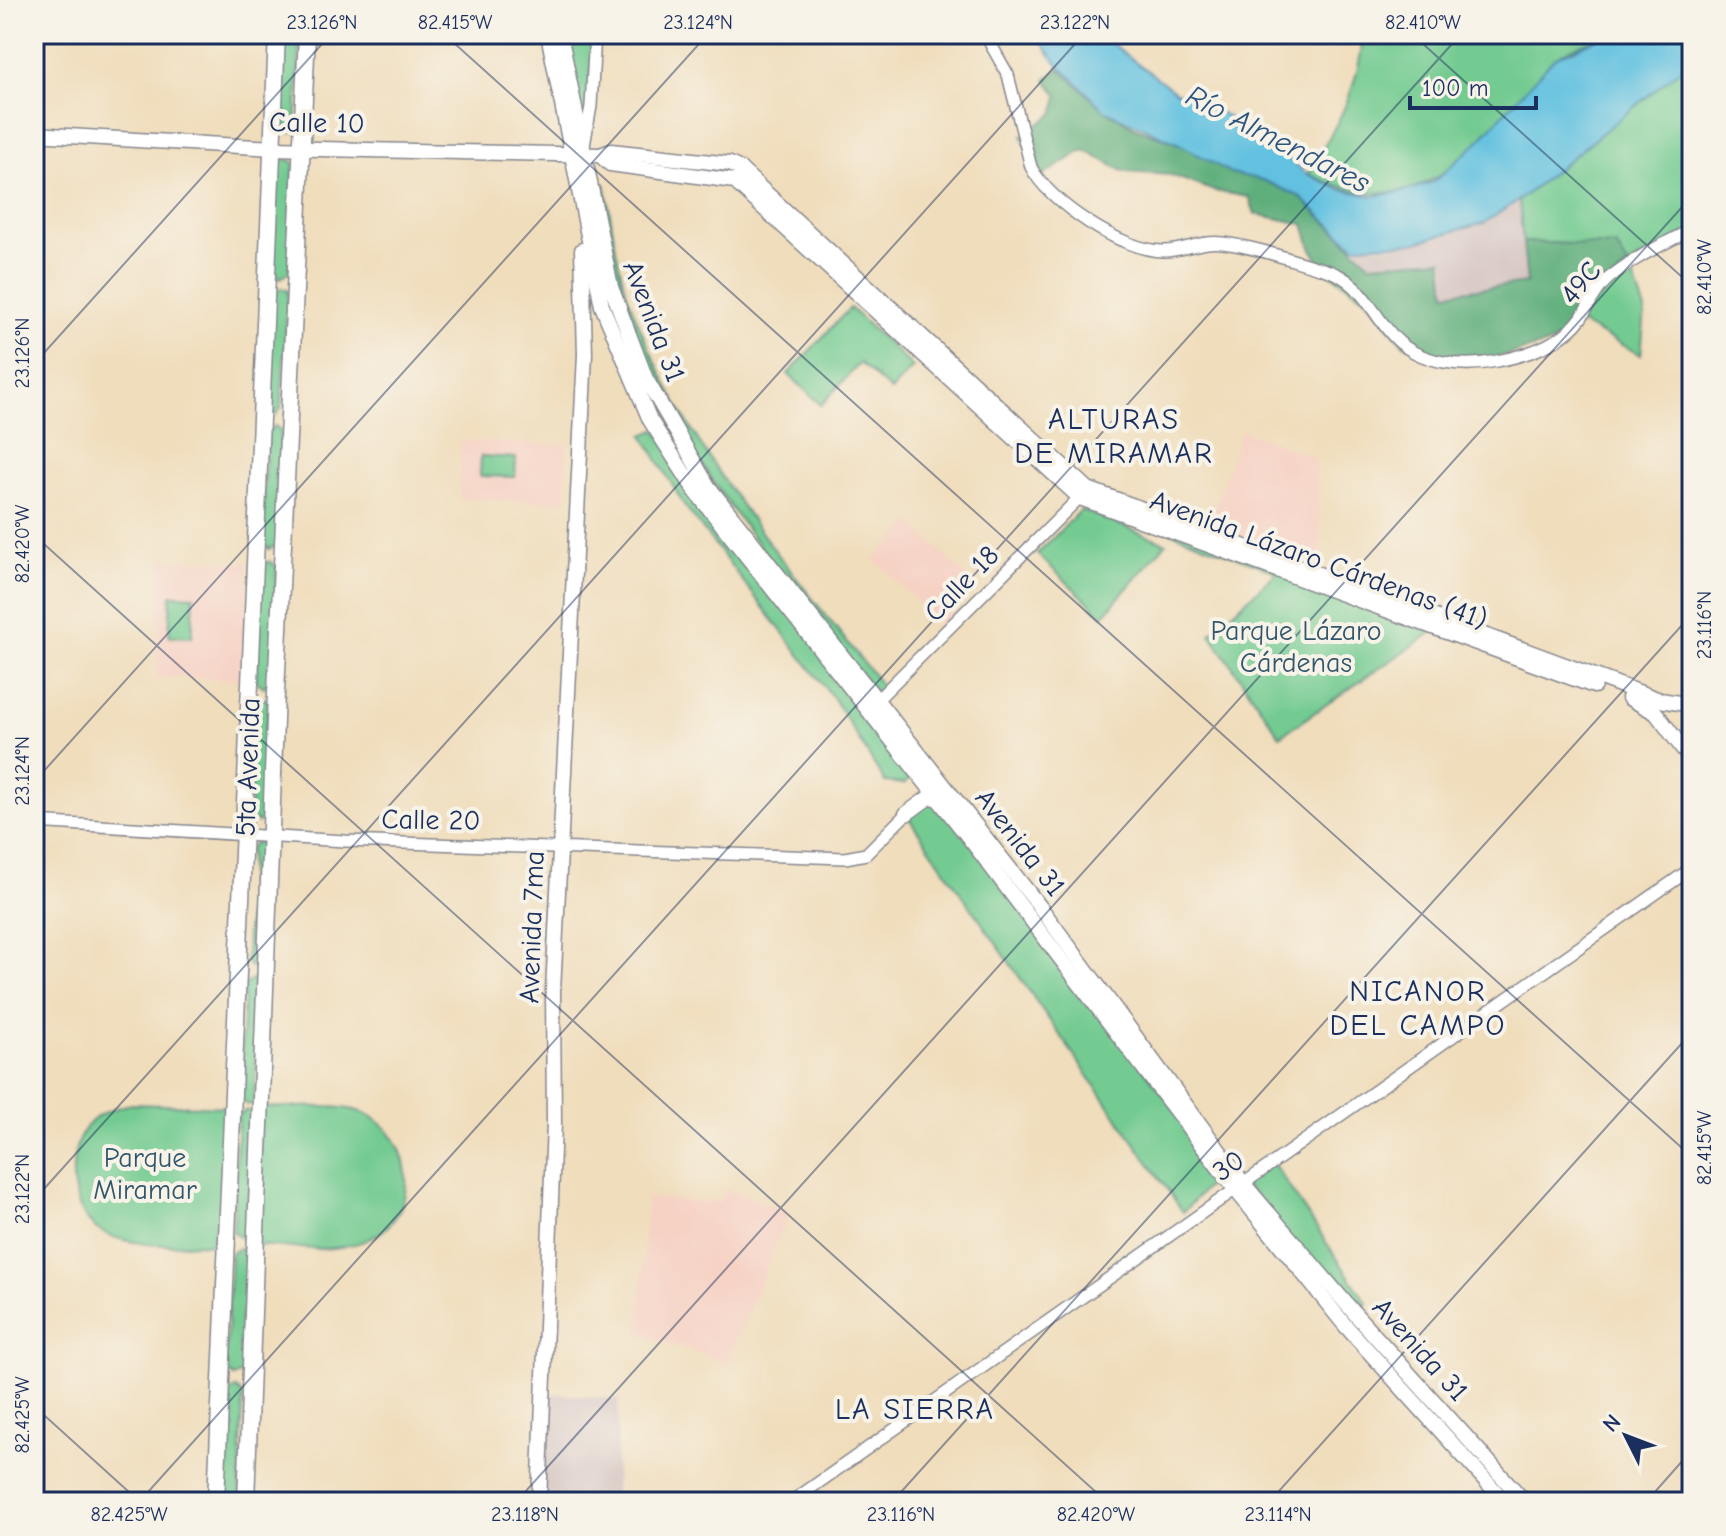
<svg xmlns="http://www.w3.org/2000/svg" width="1726" height="1536" font-family="'Comic Neue',sans-serif">
<style>
.built{fill:#f6d2c4}
.industrial{fill:#d1bfbe}
.green{fill:#73cb91;stroke:#477d78;stroke-width:2}
.forest{fill:#5eaf7b;stroke:#3c6f6c;stroke-width:2}
.water{fill:#62c1e0;stroke:#3e789f;stroke-width:2}
.lines{fill:none;stroke-linecap:round;stroke-linejoin:round}
.minor-casing{stroke:#86868d;stroke-width:14}
.major-casing{stroke:#86868d;stroke-width:17}
.highway-casing{stroke:#86868d;stroke-width:19}
.minor{stroke:#fff;stroke-width:11}
.major{stroke:#fff;stroke-width:14}
.highway{stroke:#fff;stroke-width:16}
.ticks{fill:none;stroke:#1b2f5e;stroke-width:2;stroke-opacity:0.45}
.labels{text-anchor:middle;stroke-width:8;stroke-linejoin:round;paint-order:stroke}
.street-label{font-size:28px;fill:#1b2f5e;stroke:#f7f3e8}
.park-label{font-size:28px;fill:#31566b;stroke:#f7f3e8}
.water-label{font-size:30px;font-style:italic;fill:#2d547e;stroke:#f7f3e8}
.neighbourhood-label{font-size:30px;letter-spacing:2px;fill:#1b2f5e;stroke:#f7f3e8}
.neatline{fill:none;stroke:#1b2f5e;stroke-width:3}
.ticks-label{font-size:20px;text-anchor:middle;fill:#1b2f5e}
</style>
<rect width="100%" height="100%" fill="#f7f3e8"/>
<filter id="ink" filterUnits="userSpaceOnUse"><feTurbulence type="fractalNoise" baseFrequency=".0125" numOctaves="2"/><feDisplacementMap in="SourceGraphic" scale="16" xChannelSelector="R" yChannelSelector="G"/><feConvolveMatrix kernelMatrix="1 2 1 2 8 2 1 2 1" color-interpolation-filters="sRGB"/></filter>
<filter id="wash" filterUnits="userSpaceOnUse"><feTurbulence type="fractalNoise" baseFrequency=".006" numOctaves="4" result="noise"/><feDisplacementMap in="SourceGraphic" scale="32" xChannelSelector="R" yChannelSelector="G"/><feGaussianBlur stdDeviation="1.8" result="paint"/><feColorMatrix in="noise" values="0 0 0 0 0 0 0 0 0 0 0 0 0 0 0 0 0 1.4 0 .05"/><feComposite in="paint" operator="in"/></filter>
<g filter="url(#wash)">
<rect width="100%" height="100%" fill="#f0ddbc"/>
<g class="built">
<path d="M 1241,430 L 1316,458 L 1322,556 L 1305,567 L 1206,532 Z"/>
<path d="M 461,441 L 567,445 L 565,502 L 459,499 Z"/>
<path d="M 911,522 L 978,588 L 941,625 L 874,559 Z"/>
<path d="M 161,559 L 248,563 L 243,680 L 156,677 Z"/>
<path d="M 726,1188 L 789,1213 L 727,1363 L 638,1333 L 647,1198 L 719,1202 Z"/>
</g>
<g class="industrial">
<path d="M 1519,200 L 1527,283 L 1446,293 L 1442,259 L 1370,264 L 1354,246 L 1387,247 L 1439,238 L 1484,223 Z"/>
<path d="M 544,1393 L 619,1399 L 615,1502 L 539,1502 Z"/>
</g>
<g class="green">
<path d="M 282,34 L 300,34 L 296,132 L 281,133 Z"/>
<path d="M 560,34 L 595,34 L 583,154 Z"/>
<path d="M 1363,34 L 1609,34 C 1592,41 1566,48 1553,60 C 1542,69 1534,82 1525,93 C 1455,168 1416,224 1308,174 C 1335,129 1360,88 1363,34 Z"/>
<path d="M 1692,60 L 1692,229 L 1629,265 L 1645,310 L 1641,355 L 1578,322 L 1572,244 L 1523,242 L 1519,200 Z"/>
<path d="M 281,157 L 294,162 L 289,272 L 281,278 L 273,272 L 277,161 Z"/>
<path d="M 605,184 C 612,219 615,258 626,291 C 679,445 787,565 886,691 L 878,696 C 799,594 709,495 653,378 C 623,317 610,250 594,185 Z"/>
<path d="M 281,288 L 288,291 L 281,408 L 276,415 L 267,408 L 272,292 Z"/>
<path d="M 850,308 L 913,367 L 891,391 L 860,363 L 821,405 L 788,374 Z"/>
<path d="M 275,426 L 281,431 L 278,545 L 269,549 L 262,544 L 267,431 Z"/>
<path d="M 656,430 L 918,774 L 904,784 L 885,782 L 834,699 L 684,505 L 643,435 Z"/>
<path d="M 481,456 L 516,458 L 515,477 L 480,476 Z"/>
<path d="M 1088,489 L 1437,629 L 1280,736 L 1210,634 L 1277,572 L 1080,498 Z"/>
<path d="M 1081,510 L 1166,543 L 1103,616 L 1037,554 Z"/>
<path d="M 269,561 L 277,567 L 272,682 L 264,687 L 256,681 L 260,567 Z"/>
<path d="M 171,595 L 194,596 L 192,637 L 169,636 Z"/>
<path d="M 263,698 L 268,700 L 266,816 L 258,823 L 250,815 L 254,703 Z"/>
<path d="M 935,796 L 1218,1166 L 1211,1183 L 1183,1212 L 906,814 Z"/>
<path d="M 258,841 L 265,847 L 260,962 L 252,968 L 246,962 L 250,847 Z"/>
<path d="M 252,980 L 260,984 L 254,1103 L 248,1105 L 240,1099 L 244,985 Z"/>
<path d="M 130,1104 L 233,1107 L 227,1244 C 188,1243 135,1251 100,1231 C 67,1212 64,1147 91,1122 C 101,1112 117,1108 130,1104 Z"/>
<path d="M 261,1107 C 285,1108 337,1104 358,1111 C 413,1128 424,1208 375,1236 C 339,1256 294,1247 255,1245 Z"/>
<path d="M 247,1110 L 254,1116 L 249,1234 L 241,1238 L 233,1232 L 238,1115 Z"/>
<path d="M 1273,1163 L 1367,1303 L 1356,1315 L 1243,1183 Z"/>
<path d="M 240,1248 L 248,1254 L 243,1372 L 234,1377 L 225,1371 L 231,1253 Z"/>
<path d="M 235,1388 L 243,1395 L 239,1502 L 222,1502 L 227,1394 Z"/>
</g>
<path class="forest" d="M 1059,68 L 1104,110 L 1138,129 L 1179,144 L 1231,173 L 1263,180 L 1299,196 L 1370,264 L 1442,259 L 1446,293 L 1527,283 L 1523,242 L 1616,246 L 1628,265 L 1553,343 L 1466,365 L 1403,344 L 1369,301 L 1324,269 L 1311,247 L 1304,224 L 1255,214 L 1249,197 L 1214,191 L 1171,175 L 1125,172 L 1084,150 L 1037,179 L 1022,136 L 1054,113 L 1058,96 L 1046,80 Z"/>
<path class="water" d="M 1036,34 L 1099,34 L 1176,92 L 1202,100 L 1274,147 L 1307,174 L 1339,189 L 1373,196 L 1402,192 L 1433,182 L 1477,143 L 1554,58 L 1609,34 L 1692,34 L 1692,60 L 1519,200 L 1484,223 L 1413,243 L 1354,246 L 1299,196 L 1263,180 L 1231,173 L 1179,144 L 1104,110 L 1055,61 Z"/>
</g>
<g filter="url(#ink)">
<g class="lines">
<defs>
<g id="minor">
<path d="M 985,34 L 1008,75 L 1031,167 C 1048,202 1124,252 1164,251 C 1185,251 1200,240 1223,243 C 1256,247 1291,260 1323,269 C 1363,280 1369,311 1395,338 C 1420,364 1464,368 1497,361 C 1528,355 1562,344 1581,318 C 1590,304 1596,289 1609,278 C 1633,258 1664,244 1692,229"/>
<path d="M 584,146 L 591,106 L 595,34"/>
<path d="M 874,703 L 1085,492"/>
<path d="M 34,822 L 345,841 L 845,858 L 866,854 L 906,814"/>
<path d="M 791,1502 L 1692,868"/>
</g>
<g id="major">
<path d="M 548,34 L 602,306 L 650,420 L 696,492 L 973,843 L 1235,1189 L 1344,1324 L 1505,1502"/>
<path d="M 560,34 L 611,287 L 646,379 L 708,486 L 1040,907 L 1243,1183 L 1356,1315 L 1525,1502"/>
<path d="M 34,134 L 273,148 L 600,155 L 611,151 L 730,164 L 740,169 L 1088,489 L 1660,700 L 1692,705"/>
<path d="M 600,155 L 610,164 L 734,181 L 1080,498 L 1594,686"/>
<path d="M 1629,698 L 1656,713 L 1692,761"/>
<path d="M 906,814 L 928,798 L 942,796"/>
<path d="M 539,1502 L 554,1124 L 553,991 L 585,354 L 582,250"/>
</g>
<g id="highway">
<path d="M 216,1502 L 277,34"/>
<path d="M 246,1502 L 276,693 L 307,34"/>
</g>
</defs>
<use href="#minor" class="minor-casing"/>
<use href="#major" class="major-casing"/>
<use href="#highway" class="highway-casing"/>
<use href="#minor" class="minor"/>
<use href="#major" class="major"/>
<use href="#highway" class="highway"/>
</g>
</g>
<path class="ticks" d="M 444,34 L 1692,1157M 1412,34 L 1692,286M 34,364 L 331,34M 34,535 L 1107,1502M 34,782 L 708,34M 34,1200 L 1084,34M 34,1406 L 140,1502M 139,1502 L 1461,34M 516,1502 L 1692,196M 892,1502 L 1692,614M 1269,1502 L 1692,1032M 1646,1502 L 1692,1450"/>
<g class="labels">
<g class="street-label">
<text transform="translate(317 122) rotate(1)" y="10">Calle 10</text>
<text transform="translate(1580 282) rotate(-50)" y="10">49C</text>
<text transform="translate(655 321) rotate(69)" y="10">Avenida 31</text>
<text transform="translate(1319 559) rotate(20)" y="10">Avenida Lázaro Cárdenas (41)</text>
<text transform="translate(961 583) rotate(-46)" y="10">Calle 18</text>
<text transform="translate(247 767) rotate(-88)" y="10">5ta Avenida</text>
<text transform="translate(431 819) rotate(1)" y="10">Calle 20</text>
<text transform="translate(1021 842) rotate(52)" y="10">Avenida 31</text>
<text transform="translate(531 927) rotate(-88)" y="10">Avenida 7ma</text>
<text transform="translate(1228 1165) rotate(-35)" y="10">30</text>
<text transform="translate(1421 1349) rotate(48)" y="10">Avenida 31</text>
</g>
<g class="park-label">
<text x="1296" y="640">Parque Lázaro<tspan x="1296" dy="32">Cárdenas</tspan></text>
<text x="145" y="1167">Parque<tspan x="145" dy="32">Miramar</tspan></text>
</g>
<g class="water-label">
<text transform="translate(1278 139) rotate(27)" y="10">Río Almendares</text>
</g>
<g class="neighbourhood-label">
<text x="1114" y="429">ALTURAS<tspan x="1114" dy="34">DE MIRAMAR</tspan></text>
<text x="1418" y="1001">NICANOR<tspan x="1418" dy="34">DEL CAMPO</tspan></text>
<text x="915" y="1419">LA SIERRA</text>
</g>
</g>
<rect width="1726" height="1536" fill="none" stroke="#f7f3e8" stroke-width="88"/>
<g transform="translate(1626 1436) rotate(312)" stroke="#f7f3e8" stroke-width="6" paint-order="stroke">
<path d="M0-6L14 30L0 20L-14 30Z" fill="#1b2f5e"/>
<text y="-12" font-size="22" font-weight="bold" text-anchor="middle" fill="#1b2f5e">N</text>
</g>
<path d="M1410 96v12h126v-12" fill="none" stroke="#1b2f5e" stroke-width="4"/>
<text x="1422" y="96" font-size="24" fill="#1b2f5e" stroke="#f7f3e8" stroke-width="6" paint-order="stroke">100 m</text>
<rect x="44" y="44" width="1638" height="1448" class="neatline"/>
<g class="ticks-label">
<text x="322" y="29">23.126°N</text>
<text x="455" y="29">82.415°W</text>
<text x="698" y="29">23.124°N</text>
<text x="1075" y="29">23.122°N</text>
<text x="1423" y="29">82.410°W</text>
<text transform="translate(1704 277) rotate(-90)" y="7">82.410°W</text>
<text transform="translate(22 353) rotate(-90)" y="7">23.126°N</text>
<text transform="translate(22 544) rotate(-90)" y="7">82.420°W</text>
<text transform="translate(1704 625) rotate(-90)" y="7">23.116°N</text>
<text transform="translate(22 771) rotate(-90)" y="7">23.124°N</text>
<text transform="translate(1704 1148) rotate(-90)" y="7">82.415°W</text>
<text transform="translate(22 1189) rotate(-90)" y="7">23.122°N</text>
<text transform="translate(22 1415) rotate(-90)" y="7">82.425°W</text>
<text x="129" y="1521">82.425°W</text>
<text x="525" y="1521">23.118°N</text>
<text x="901" y="1521">23.116°N</text>
<text x="1096" y="1521">82.420°W</text>
<text x="1278" y="1521">23.114°N</text>
</g>
</svg>
